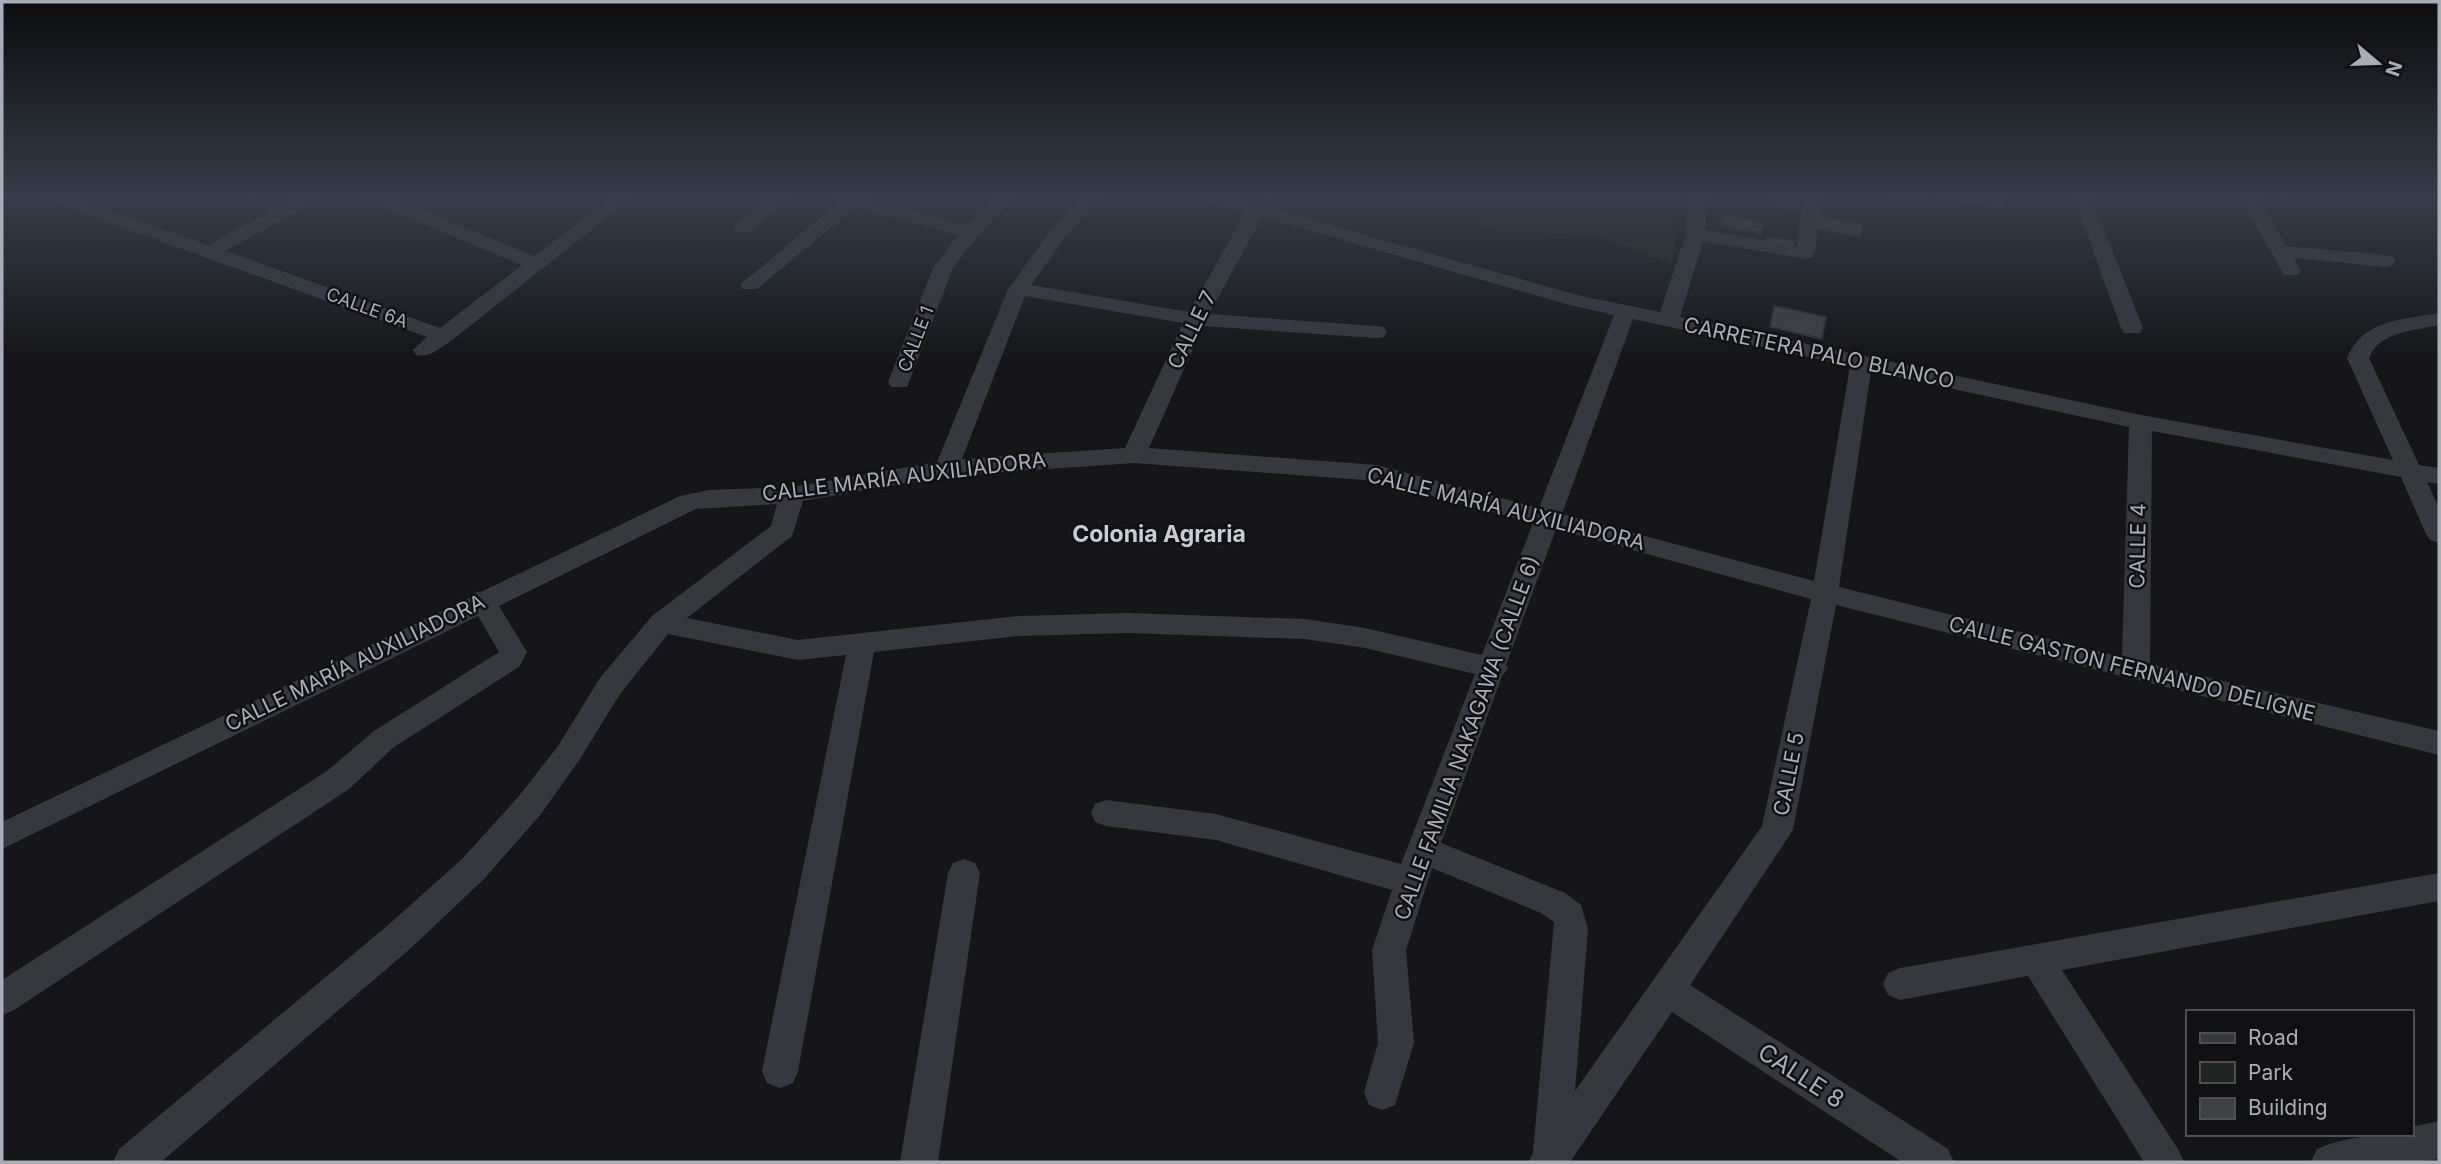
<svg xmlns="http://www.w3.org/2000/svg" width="2441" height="1164" font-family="Inter,sans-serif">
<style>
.green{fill:#1e261f}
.building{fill:#404145;stroke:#303034;stroke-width:2}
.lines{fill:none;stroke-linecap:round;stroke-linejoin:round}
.minor{fill:#37383d;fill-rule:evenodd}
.labels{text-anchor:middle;stroke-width:5;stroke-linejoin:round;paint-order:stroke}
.far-street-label{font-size:18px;fill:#a8adb8;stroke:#111113}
.street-label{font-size:21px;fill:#a8adb8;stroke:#111113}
.neighbourhood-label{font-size:23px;font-weight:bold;fill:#c9ccd4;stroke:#111113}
.near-street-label{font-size:24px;fill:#a8adb8;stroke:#111113}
</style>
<rect width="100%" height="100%" fill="#161618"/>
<path class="green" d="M 1402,196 L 1681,196 L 1672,264 L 1598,236 L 1473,229 L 1483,210 L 1400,202 Z"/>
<g class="building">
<path d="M 1772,196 L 1800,196 L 1800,212 L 1772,207 Z"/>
<path d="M 1879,196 L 1919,196 L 1920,202 Z"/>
<path d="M 1957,196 L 2000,196 L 2004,208 L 1959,202 Z"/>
<path d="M 1725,215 L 1764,223 L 1761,233 L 1721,226 Z"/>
<path d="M 1814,216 L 1862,224 L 1860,237 L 1813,228 Z"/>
<path d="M 1768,237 L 1794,241 L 1791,249 L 1764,245 Z"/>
<path d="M 1774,306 L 1826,317 L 1822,339 L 1770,327 Z"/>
</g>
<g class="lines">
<g class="minor">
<path d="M 44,196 L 69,196 L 208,245 L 298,196 L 320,196 L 318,200 L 226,251 L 440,328 L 522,265 L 366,200 L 364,196 L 388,196 L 534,256 L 614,196 L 634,196 L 451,341 C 439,348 431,358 416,355 L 413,350 L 427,337 L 46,200 Z"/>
<path d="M 771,196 L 791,196 L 750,232 L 736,232 L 733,228 L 736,224 Z"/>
<path d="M 836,196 L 860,196 L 878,203 L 967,225 L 997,196 L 1016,196 L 970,245 L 953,268 L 907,387 L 891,387 L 888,382 L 933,268 L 958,235 L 856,207 L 757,289 L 743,289 L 740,285 L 840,201 Z"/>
<path d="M 1083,196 L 1102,196 L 1064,239 L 1031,285 L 1189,312 L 1245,213 L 1201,200 L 1199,196 L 1227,196 L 1581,296 L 1660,312 L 1686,234 L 1688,196 L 1706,196 L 1706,230 L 1796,246 L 1804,196 L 1822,196 L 1815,253 L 1812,257 L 1805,259 L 1703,241 L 1680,317 L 2141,415 L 2393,460 L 2347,358 C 2363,319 2402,320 2439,313 L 2439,325 C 2414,331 2380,331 2369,358 L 2419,465 L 2439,468 L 2439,484 L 2427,482 L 2439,508 L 2439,543 L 2430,540 L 2426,534 L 2401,477 L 2152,431 L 2150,664 L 2439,731 L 2439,755 L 1836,605 L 1793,830 L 1690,985 L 1948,1149 L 1954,1162 L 1902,1162 L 1672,1012 L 1570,1162 L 1529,1162 L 1533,1152 L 1554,922 L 1541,913 L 1432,868 L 1406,950 L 1414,1043 L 1395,1105 L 1382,1110 L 1369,1105 L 1364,1092 L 1378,1043 L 1372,950 L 1392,890 L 1216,840 L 1106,826 L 1095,822 L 1091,813 L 1095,804 L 1106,800 L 1216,814 L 1401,864 L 1475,674 L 1365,648 L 1305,639 L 1128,633 L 1019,636 L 874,652 L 798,1071 L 793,1083 L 780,1088 L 767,1083 L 762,1071 L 846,655 L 798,660 L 668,634 L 620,694 L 578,762 L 541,814 L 484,879 L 411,948 L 161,1162 L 113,1162 L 119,1149 L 387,926 L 462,859 L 519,796 L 558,746 L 600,678 L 652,616 L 771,526 L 777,504 L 696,509 L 499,606 L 527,652 L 519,667 L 394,747 L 349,789 L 14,1010 L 2,1015 L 2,980 L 327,771 L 374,731 L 499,652 L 478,616 L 2,849 L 2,822 L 471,597 L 473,593 L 483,591 L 680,496 L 709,490 L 792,487 L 937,462 L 1008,289 L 1050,231 ZM 1262,217 L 1570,305 L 1614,315 L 1539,508 L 1377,465 L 1149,448 L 1203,326 L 1376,338 L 1384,337 L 1387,332 L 1384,327 L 1376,326 L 1209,314 ZM 1025,296 L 1183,323 L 1125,448 L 962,459 ZM 1633,319 L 1850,366 L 1814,581 L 1562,514 ZM 1871,371 L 2129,427 L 2122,657 L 1839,587 ZM 1134,463 L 1377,481 L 1533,523 L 1482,655 L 1365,628 L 1305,619 L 1128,613 L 1019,616 L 798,640 L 687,618 L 792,536 L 803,501 L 946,476 ZM 1556,529 L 1811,599 L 1762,826 L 1575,1091 L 1588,929 L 1581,905 L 1565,893 L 1441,843 L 1502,676 L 1508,668 L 1506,665 Z"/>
<path d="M 1935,196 L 1953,196 L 1955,202 L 1953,206 L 1939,206 Z"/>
<path d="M 2073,196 L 2091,196 L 2143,328 L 2140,333 L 2124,333 L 2121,328 Z"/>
<path d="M 2239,196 L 2257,196 L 2286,246 L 2386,255 L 2393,257 L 2396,261 L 2393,265 L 2386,267 L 2294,258 L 2301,271 L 2298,275 L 2284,275 Z"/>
<path d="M 964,859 L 975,863 L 980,873 L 938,1162 L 900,1162 L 948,873 L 953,863 Z"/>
<path d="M 2439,873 L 2439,901 L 2062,970 L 2178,1149 L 2184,1162 L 2144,1162 L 2028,976 L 1900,1000 L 1888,995 L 1883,984 L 1888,973 L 1900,968 Z"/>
<path d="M 2439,1121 L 2439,1159 L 2421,1162 L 2311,1162 L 2317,1149 C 2347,1136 2379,1134 2411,1134 L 2411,1127 Z"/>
</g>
</g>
<linearGradient id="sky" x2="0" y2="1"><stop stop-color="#0c0c0d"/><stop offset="0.55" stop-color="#363c48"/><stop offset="1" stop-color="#363c48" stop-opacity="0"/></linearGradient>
<rect width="2441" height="359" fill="url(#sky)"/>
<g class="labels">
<g class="far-street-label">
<text transform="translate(367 308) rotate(20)" y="6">CALLE 6A</text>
<text transform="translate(916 339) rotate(-69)" y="6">CALLE 1</text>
</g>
<g class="street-label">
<text transform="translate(1192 330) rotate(-64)" y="7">CALLE 7</text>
<text transform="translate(1819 353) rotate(12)" y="7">CARRETERA PALO BLANCO</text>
<text transform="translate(904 477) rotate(-7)" y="7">CALLE MARÍA AUXILIADORA</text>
<text transform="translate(1506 509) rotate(14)" y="7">CALLE MARÍA AUXILIADORA</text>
<text transform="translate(2138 546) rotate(-89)" y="7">CALLE 4</text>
<text transform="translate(355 663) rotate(-26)" y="7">CALLE MARÍA AUXILIADORA</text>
<text transform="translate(2132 669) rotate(14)" y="7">CALLE GASTON FERNANDO DELIGNE</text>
<text transform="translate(1467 738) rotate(-70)" y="7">CALLE FAMILIA NAKAGAWA (CALLE 6)</text>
<text transform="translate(1789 774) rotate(-79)" y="7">CALLE 5</text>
</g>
<g class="neighbourhood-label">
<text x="1159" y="542">Colonia Agraria</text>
</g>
<g class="near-street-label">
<text transform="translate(1801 1076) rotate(33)" y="8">CALLE 8</text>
</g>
</g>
<rect width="2441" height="1164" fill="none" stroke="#a8adb8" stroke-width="7"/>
<rect x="2186" y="1010" width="228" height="126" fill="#111113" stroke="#4d4f55" stroke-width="2"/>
<rect x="2200" y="1033" width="35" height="10" fill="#37383d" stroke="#4d4f55" stroke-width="2"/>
<text x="2248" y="1045" font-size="21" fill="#a8adb8">Road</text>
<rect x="2200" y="1062" width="35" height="21" fill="#1e261f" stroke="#4d4f55" stroke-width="2"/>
<text x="2248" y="1080" font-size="21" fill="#a8adb8">Park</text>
<rect x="2200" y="1098" width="35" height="21" fill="#404145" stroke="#4d4f55" stroke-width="2"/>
<text x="2248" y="1115" font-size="21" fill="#a8adb8">Building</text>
<g transform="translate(2378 63) rotate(109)" stroke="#111113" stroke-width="5" paint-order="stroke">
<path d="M0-5L12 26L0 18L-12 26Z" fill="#a8adb8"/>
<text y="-10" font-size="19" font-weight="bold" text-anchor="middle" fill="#a8adb8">N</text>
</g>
</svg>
